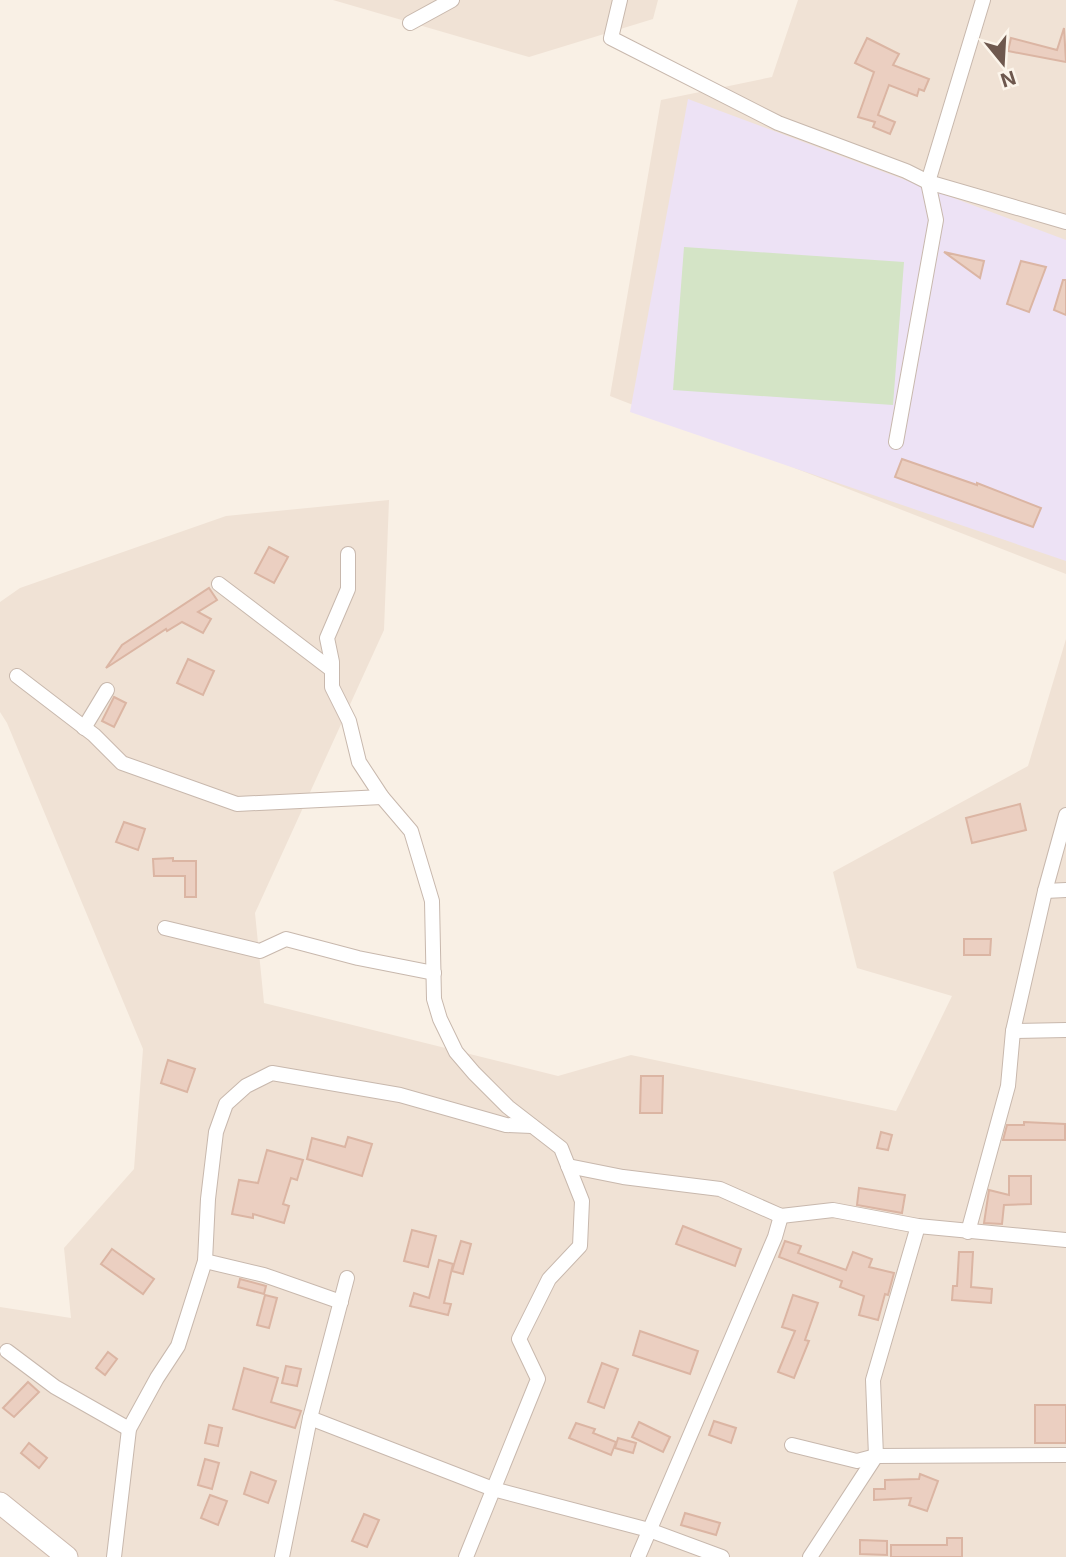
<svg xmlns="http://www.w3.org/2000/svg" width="1066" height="1557" font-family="Inter,sans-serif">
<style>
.residential{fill:#f0e2d5}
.education{fill:#ede2f5}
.green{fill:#d4e4c6}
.building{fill:#ebcfc1;stroke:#dbb5a3;stroke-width:2}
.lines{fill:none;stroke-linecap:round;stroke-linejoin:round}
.street-casing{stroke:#c8b8ad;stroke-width:16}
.secondary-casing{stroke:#cdbaae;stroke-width:23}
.street{stroke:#fff;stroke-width:14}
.secondary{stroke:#fff;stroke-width:21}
</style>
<rect width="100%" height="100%" fill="#f9f0e5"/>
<g class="residential">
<path d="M 333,0 L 658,0 L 653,19 L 529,57 Z"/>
<path d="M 798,0 L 1066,0 L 1066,574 L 610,396 L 661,100 L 772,77 Z"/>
<path d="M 389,500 L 384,630 L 255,913 L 264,1003 L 558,1076 L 631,1055 L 896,1111 L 952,996 L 857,968 L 833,872 L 1028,766 L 1066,639 L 1066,1557 L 0,1557 L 0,1307 L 71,1318 L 64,1248 L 134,1169 L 143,1049 L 7,723 L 0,712 L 0,602 L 20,588 L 226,516 Z"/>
</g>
<path class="education" d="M 688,99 L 1066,240 L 1066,561 L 630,412 Z"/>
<path class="green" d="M 684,247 L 904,262 L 893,405 L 673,390 Z"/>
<g class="building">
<path d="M 1064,28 L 1066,62 L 1008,51 L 1011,38 L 1057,50 Z"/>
<path d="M 867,38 L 899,54 L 893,65 L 929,79 L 924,91 L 919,89 L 917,96 L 889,85 L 878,115 L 895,122 L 890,134 L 873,127 L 875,122 L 858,117 L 874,72 L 855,63 Z"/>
<path d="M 944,252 L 984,261 L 980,278 Z"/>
<path d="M 1021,261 L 1046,267 L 1029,312 L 1007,304 Z"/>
<path d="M 1063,280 L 1066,280 L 1066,315 L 1054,310 Z"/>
<path d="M 902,459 L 977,485 L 977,483 L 1041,508 L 1033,527 L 895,477 Z"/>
<path d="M 269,547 L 288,557 L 274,583 L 255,573 Z"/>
<path d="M 209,588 L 217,600 L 198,612 L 211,619 L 203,633 L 182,622 L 167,631 L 166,629 L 106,668 L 122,645 Z"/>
<path d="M 188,659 L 214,671 L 203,695 L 177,683 Z"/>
<path d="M 114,697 L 126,703 L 114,727 L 102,721 Z"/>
<path d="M 1020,804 L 1026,830 L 972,843 L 966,818 Z"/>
<path d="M 124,822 L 145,829 L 138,850 L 116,842 Z"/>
<path d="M 173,858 L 173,861 L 196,861 L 196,897 L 185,897 L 185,876 L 154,876 L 153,859 Z"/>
<path d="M 964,939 L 991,939 L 990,955 L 964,955 Z"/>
<path d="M 168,1060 L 195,1069 L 187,1092 L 161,1083 Z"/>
<path d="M 641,1076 L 663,1076 L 662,1113 L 640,1113 Z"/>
<path d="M 1024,1122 L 1065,1124 L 1065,1140 L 1003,1140 L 1007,1125 L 1024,1125 Z"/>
<path d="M 881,1132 L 892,1135 L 888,1150 L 877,1148 Z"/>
<path d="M 348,1137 L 372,1144 L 362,1176 L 307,1159 L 312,1138 L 345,1147 Z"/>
<path d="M 267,1150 L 303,1160 L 297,1180 L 291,1178 L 283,1204 L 289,1206 L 284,1223 L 253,1214 L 253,1218 L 232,1214 L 239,1180 L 258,1183 Z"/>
<path d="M 1009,1176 L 1031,1176 L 1031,1204 L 1004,1205 L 1002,1224 L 984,1223 L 989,1190 L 1009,1195 Z"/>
<path d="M 859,1188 L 905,1195 L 902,1213 L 857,1205 Z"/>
<path d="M 683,1226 L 741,1249 L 735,1266 L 676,1244 Z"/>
<path d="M 412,1230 L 436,1236 L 428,1267 L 404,1261 Z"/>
<path d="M 461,1241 L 471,1244 L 463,1274 L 452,1271 Z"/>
<path d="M 785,1241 L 801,1246 L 798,1253 L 846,1270 L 853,1252 L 872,1259 L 869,1267 L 894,1273 L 888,1295 L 885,1294 L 878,1320 L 859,1315 L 864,1296 L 840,1287 L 842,1281 L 779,1257 Z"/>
<path d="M 112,1249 L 154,1279 L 143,1294 L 101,1264 Z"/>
<path d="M 959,1252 L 973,1252 L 971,1287 L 992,1289 L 991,1303 L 952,1300 L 953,1286 L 957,1286 Z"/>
<path d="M 439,1260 L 453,1264 L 444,1303 L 451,1304 L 448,1315 L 410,1306 L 414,1293 L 429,1298 Z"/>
<path d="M 240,1279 L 266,1286 L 264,1294 L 238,1287 Z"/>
<path d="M 265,1295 L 277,1298 L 269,1328 L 257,1325 Z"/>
<path d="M 793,1295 L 818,1303 L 805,1340 L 809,1341 L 794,1378 L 778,1372 L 795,1331 L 782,1327 Z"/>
<path d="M 640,1331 L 698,1351 L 690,1374 L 633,1355 Z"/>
<path d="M 108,1352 L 117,1359 L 105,1375 L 96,1368 Z"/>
<path d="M 602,1363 L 618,1369 L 604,1408 L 588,1402 Z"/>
<path d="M 286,1366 L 301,1369 L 297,1386 L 282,1383 Z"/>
<path d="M 244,1368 L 278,1378 L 271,1402 L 301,1411 L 295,1428 L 233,1409 Z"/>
<path d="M 28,1382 L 39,1392 L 14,1417 L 3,1408 Z"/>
<rect x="1035" y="1405" width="31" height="38"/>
<path d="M 714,1421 L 736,1428 L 731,1443 L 709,1435 Z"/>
<path d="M 639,1422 L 670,1437 L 663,1452 L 632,1437 Z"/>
<path d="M 576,1423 L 595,1429 L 593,1433 L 616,1442 L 611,1455 L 569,1438 Z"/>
<path d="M 209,1425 L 222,1428 L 218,1446 L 205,1443 Z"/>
<path d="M 618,1438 L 636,1443 L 633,1453 L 615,1448 Z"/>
<path d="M 29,1443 L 47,1458 L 39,1468 L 21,1453 Z"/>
<path d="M 205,1459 L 219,1463 L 212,1489 L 198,1485 Z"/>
<path d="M 251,1472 L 276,1481 L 268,1503 L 244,1494 Z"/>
<path d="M 920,1474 L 938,1481 L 927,1511 L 909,1505 L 911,1498 L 874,1500 L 874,1489 L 885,1489 L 885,1480 L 919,1479 Z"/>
<path d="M 210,1495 L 227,1501 L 218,1525 L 201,1518 Z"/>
<path d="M 685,1513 L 720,1523 L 716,1535 L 681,1525 Z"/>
<path d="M 364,1514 L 379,1520 L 367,1547 L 352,1541 Z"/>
<path d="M 947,1538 L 962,1538 L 962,1557 L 891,1557 L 891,1545 L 947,1545 Z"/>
<path d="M 860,1540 L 887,1541 L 887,1555 L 860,1554 Z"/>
</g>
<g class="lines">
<defs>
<g id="street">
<path d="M 620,0 L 611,38 L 778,123 L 906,171 L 928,182 L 1066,222"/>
<path d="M 410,23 L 452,0"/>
<path d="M 896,442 L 936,220 L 928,182 L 983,0"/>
<path d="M 348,554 L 348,589 L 327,638 L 332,662 L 332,687 L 349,721 L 359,762 L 382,797 L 411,831 L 432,901 L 434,999 L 440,1019 L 456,1052 L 474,1073 L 508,1107 L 561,1148 L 582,1201 L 580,1246 L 549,1279 L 519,1339 L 538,1379 L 466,1557"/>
<path d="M 219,584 L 332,670"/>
<path d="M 17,676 L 94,735 L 122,763 L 237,804 L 382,797"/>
<path d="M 84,728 L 107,690"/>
<path d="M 1045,891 L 1066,890"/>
<path d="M 165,928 L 260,951 L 286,939 L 358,958 L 434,973"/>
<path d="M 1013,1031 L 1066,1030"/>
<path d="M 568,1166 L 623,1177 L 720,1189 L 781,1216 L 833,1210 L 918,1226 L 1066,1240"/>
<path d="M 968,1232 L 1008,1086 L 1013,1031 L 1045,891 L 1066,815"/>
<path d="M 205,1261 L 264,1275 L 341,1302"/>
<path d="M 7,1351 L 55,1387 L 129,1429"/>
<path d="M 310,1418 L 493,1489 L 649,1530 L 722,1557"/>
<path d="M 792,1445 L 857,1461 L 876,1456 L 1066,1455"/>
<path d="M 114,1557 L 129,1429 L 157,1378 L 178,1346 L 205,1261 L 208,1199 L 216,1132 L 226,1104 L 246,1086 L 272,1073 L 400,1095 L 506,1125 L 532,1126"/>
<path d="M 282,1557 L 310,1418 L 347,1278"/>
<path d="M 638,1557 L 775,1237 L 781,1216"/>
<path d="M 810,1557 L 876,1456 L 873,1380 L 918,1226"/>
</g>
<path id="secondary" d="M 0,1503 L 67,1557"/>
</defs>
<use href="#street" class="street-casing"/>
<use href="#secondary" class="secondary-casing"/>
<use href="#street" class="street"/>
<use href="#secondary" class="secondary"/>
</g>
<g transform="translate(1003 63) rotate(162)" stroke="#fcf5eb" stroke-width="5" paint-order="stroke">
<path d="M0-5L12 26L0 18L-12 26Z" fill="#6e584e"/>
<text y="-10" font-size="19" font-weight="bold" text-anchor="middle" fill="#6e584e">N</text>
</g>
</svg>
